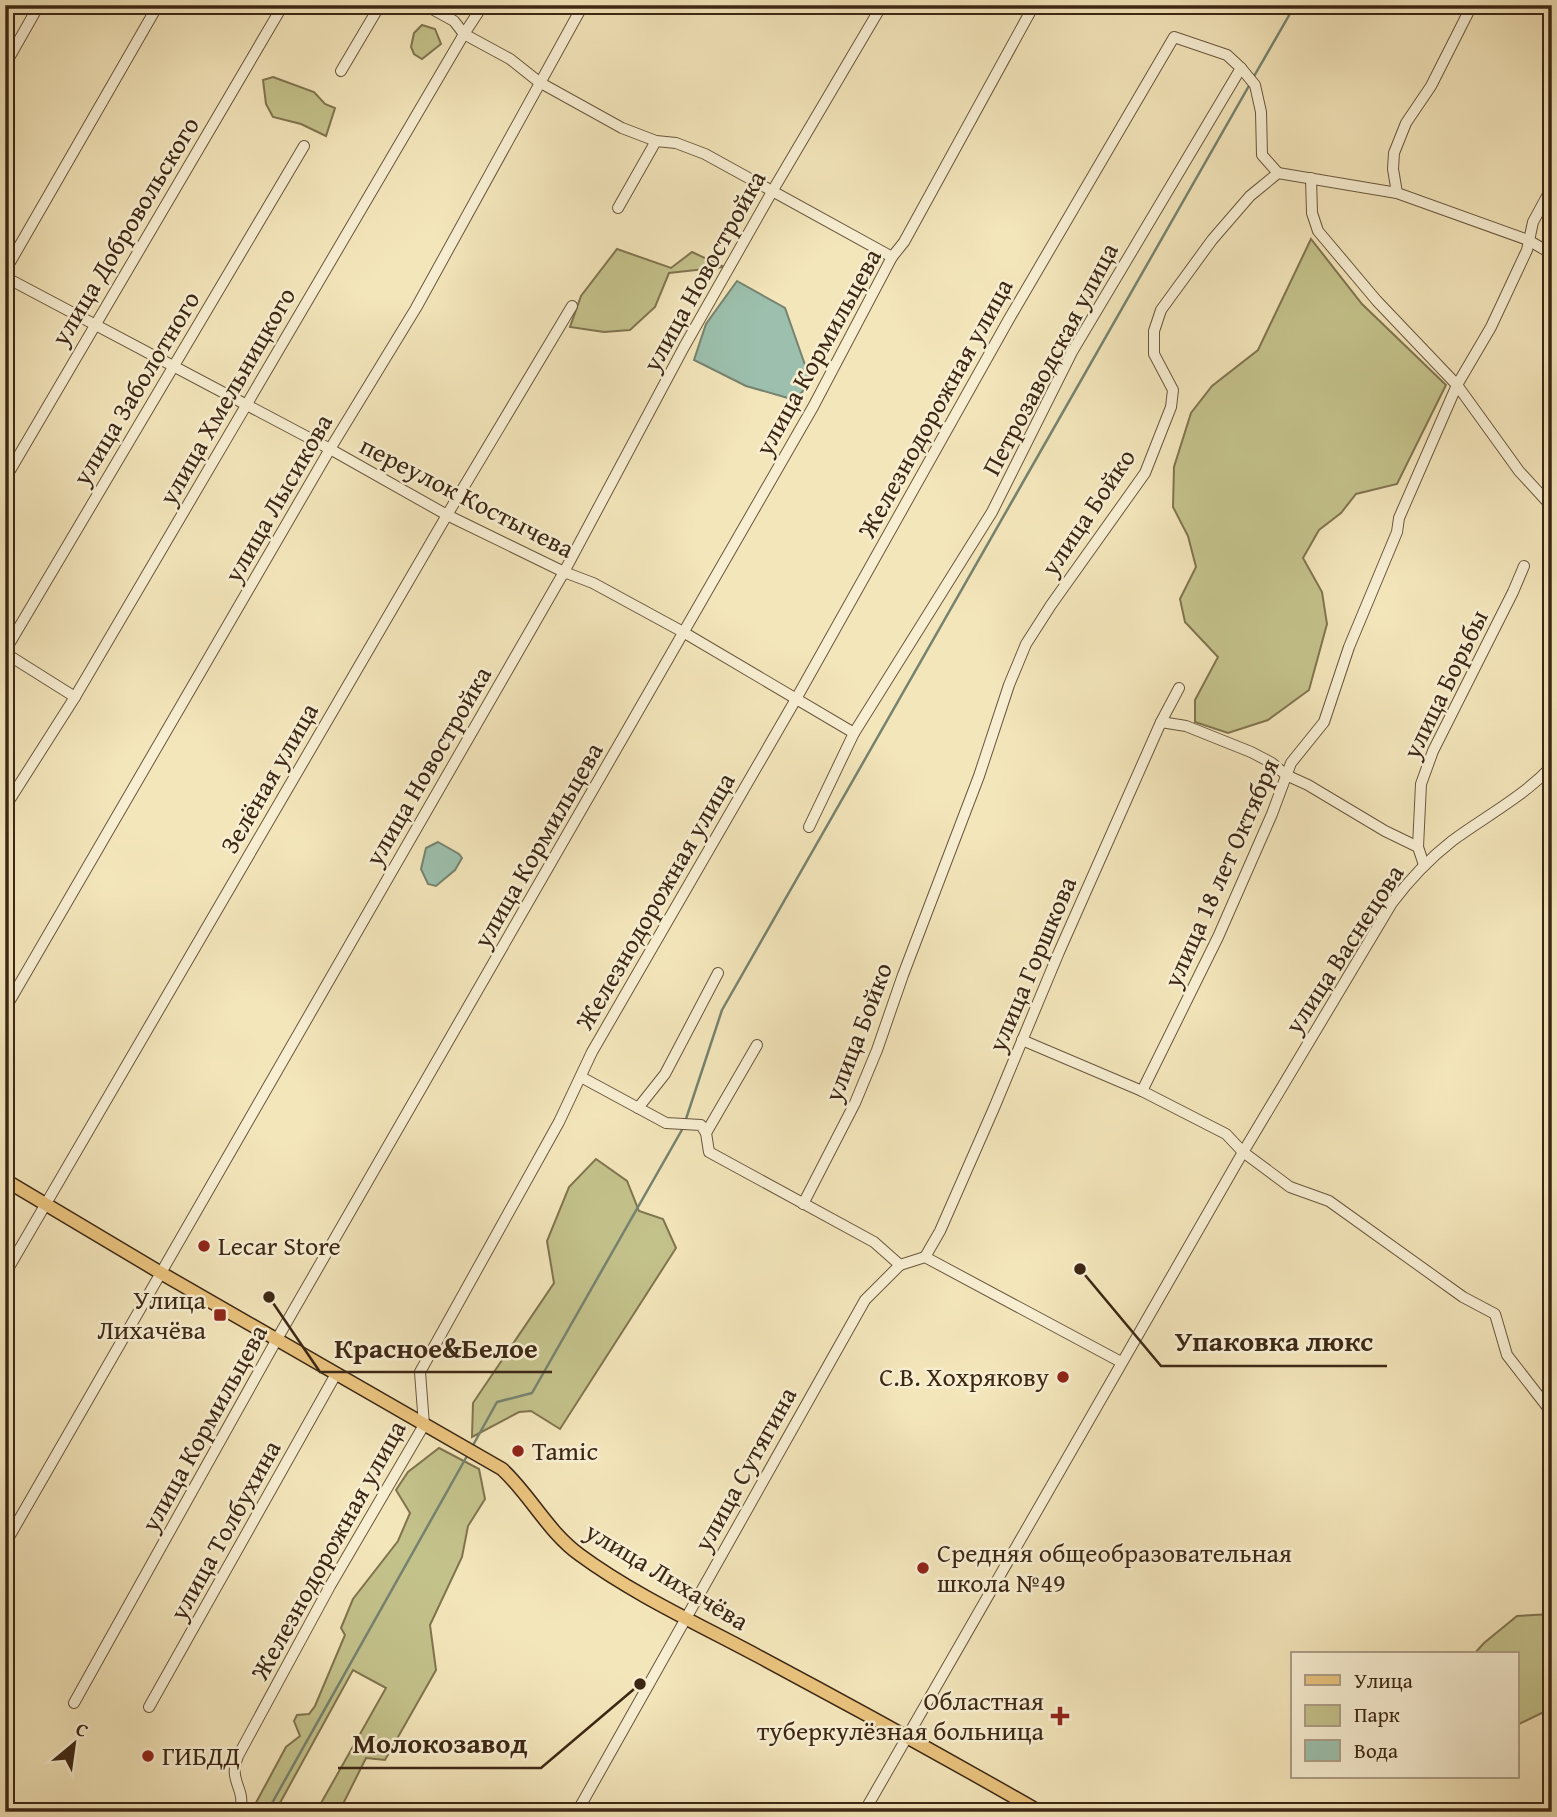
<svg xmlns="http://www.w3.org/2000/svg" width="1557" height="1817" font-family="'Gentium Book Plus',serif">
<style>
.green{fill:#c4c28b;stroke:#807450;stroke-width:2}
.water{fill:#9cc0ad;stroke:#768370;stroke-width:2}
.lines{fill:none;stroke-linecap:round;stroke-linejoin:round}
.stream{stroke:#768370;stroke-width:2.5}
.minor-casing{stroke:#6a573e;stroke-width:12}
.major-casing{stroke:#3c2715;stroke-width:15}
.minor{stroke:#f8efd3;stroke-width:10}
.major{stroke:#eac37e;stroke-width:12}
.poi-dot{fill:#8f2418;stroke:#f8efd3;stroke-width:2.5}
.labels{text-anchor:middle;stroke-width:5;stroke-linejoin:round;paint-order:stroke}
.street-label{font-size:26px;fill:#3c2715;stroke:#f8efd3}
.poi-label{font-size:26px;fill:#3c2715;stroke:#f8efd3;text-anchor:start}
.leader{fill:none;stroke:#3c2715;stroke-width:2.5}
.callout-dot{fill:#3c2715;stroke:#f8efd3;stroke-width:2.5}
.callout-label{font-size:28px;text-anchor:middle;font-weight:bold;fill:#3c2715;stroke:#f8efd3;stroke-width:5;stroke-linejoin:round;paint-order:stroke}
</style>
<rect width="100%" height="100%" fill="#f4e6bb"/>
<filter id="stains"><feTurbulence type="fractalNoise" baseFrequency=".00286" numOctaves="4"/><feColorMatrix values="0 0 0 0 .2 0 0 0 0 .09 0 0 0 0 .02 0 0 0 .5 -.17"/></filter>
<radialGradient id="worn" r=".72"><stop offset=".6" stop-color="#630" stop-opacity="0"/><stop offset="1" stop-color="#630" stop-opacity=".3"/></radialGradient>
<g class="green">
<path d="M 422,25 L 435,29 L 441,44 L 422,59 L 414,54 L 411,47 L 414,33 Z"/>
<path d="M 273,77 L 314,92 L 325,104 L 335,108 L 326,136 L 301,124 L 273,117 L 266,104 L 263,80 Z"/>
<path d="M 1311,239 L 1362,304 L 1446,385 L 1397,484 L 1356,494 L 1341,513 L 1319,530 L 1303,558 L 1322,592 L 1327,624 L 1309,690 L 1268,720 L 1228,733 L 1195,722 L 1195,700 L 1218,657 L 1185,622 L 1180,599 L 1196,567 L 1188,536 L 1173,507 L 1174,467 L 1191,413 L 1212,386 L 1258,350 Z"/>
<path d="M 617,249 L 671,268 L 692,252 L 724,267 L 669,273 L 655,307 L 630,330 L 604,332 L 570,327 L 581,296 Z"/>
<path d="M 596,1159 L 627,1181 L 639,1211 L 663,1219 L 676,1248 L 560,1429 L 531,1411 L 519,1412 L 472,1437 L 473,1403 L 554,1283 L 547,1241 L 569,1187 Z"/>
<path d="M 439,1448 L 479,1469 L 485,1499 L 468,1526 L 462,1557 L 430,1625 L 436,1670 L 385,1760 L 366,1758 L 339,1812 L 316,1812 L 386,1688 L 353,1670 L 275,1812 L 251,1812 L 286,1747 L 300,1736 L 294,1721 L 297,1715 L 309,1714 L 315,1706 L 345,1635 L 341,1628 L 353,1599 L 398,1541 L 410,1513 L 396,1490 L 408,1472 Z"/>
<path d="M 1552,1614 L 1552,1708 L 1517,1725 L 1517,1654 L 1474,1654 L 1484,1643 L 1517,1616 Z"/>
</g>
<g class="water">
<path d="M 737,281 L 785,308 L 811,382 L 795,400 L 746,386 L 694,360 L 706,324 Z"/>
<path d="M 438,842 L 459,854 L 462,858 L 455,870 L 436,886 L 428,884 L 421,869 L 426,848 Z"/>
</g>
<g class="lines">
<g class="stream">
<path d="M 1253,78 L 1295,5"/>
<path d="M 685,1122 L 722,1010 L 1250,84"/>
<path d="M 472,1447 L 497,1402 L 532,1393 L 683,1128"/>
<path d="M 267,1812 L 467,1456"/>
</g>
<defs>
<g id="minor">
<path d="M 425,5 L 454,21 L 464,34 L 510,59 L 539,82 L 622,128 L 656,141 L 676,143 L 705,154 L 892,257"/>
<path d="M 5,65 L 39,5"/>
<path d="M 1241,68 L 1255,85 L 1261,112 L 1262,155 L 1278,173"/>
<path d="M 341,71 L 380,5"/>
<path d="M 1311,178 L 1312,213 L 1318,231 L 1377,301 L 1457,385 L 1519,471 L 1552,507"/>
<path d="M 1397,193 L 1528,240 L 1552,254"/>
<path d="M 618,208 L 656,141"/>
<path d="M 5,271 L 158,5"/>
<path d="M 5,277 L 330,449 L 447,515 L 564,572 L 593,583 L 683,632 L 854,733"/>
<path d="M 5,479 L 283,5"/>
<path d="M 5,651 L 304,146"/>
<path d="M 5,653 L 75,697"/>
<path d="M 1161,722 L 1186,726 L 1251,752 L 1272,763 L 1286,775 L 1308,785 L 1385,831 L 1418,847"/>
<path d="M 5,807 L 75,697 L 464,34 L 483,5"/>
<path d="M 1424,865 L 1418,847 L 1421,784 L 1433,751 L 1513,592 L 1524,566"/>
<path d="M 5,1009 L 330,449 L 416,308 L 583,5"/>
<path d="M 1022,1040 L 1142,1091 L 1226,1134 L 1243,1152 L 1290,1187 L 1329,1201 L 1463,1297 L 1495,1314 L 1507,1355 L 1552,1413"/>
<path d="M 581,1077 L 666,1123 L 701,1125 L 706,1133 L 709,1152 L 874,1242 L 900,1265 L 925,1257 L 1121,1362"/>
<path d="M 1142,1091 L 1218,937 L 1272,814 L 1291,763 L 1324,722 L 1349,647 L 1397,532 L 1399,518 L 1457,385 L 1491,327 L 1527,250 L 1533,222 L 1552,187"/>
<path d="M 638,1108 L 665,1074 L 718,973"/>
<path d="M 706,1133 L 757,1045"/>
<path d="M 803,1204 L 855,1103 L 877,1050 L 903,975 L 979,776 L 1009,685 L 1026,644 L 1051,605 L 1145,473 L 1171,407 L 1173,390 L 1154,354 L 1154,331 L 1161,310 L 1212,240 L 1250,196 L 1278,173 L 1397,193 L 1393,169 L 1394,153 L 1406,123 L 1431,86 L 1472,5"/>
<path d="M 925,1257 L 940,1231 L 994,1108 L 1059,952 L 1161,722 L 1179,688"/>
<path d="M 5,1274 L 447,515 L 572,306"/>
<path d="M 5,1544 L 564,572 L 684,347 L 773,190 L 882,5"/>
<path d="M 74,1703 L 277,1339 L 813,407 L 892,257 L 904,242 L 1034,5"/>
<path d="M 149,1707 L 336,1374"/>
<path d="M 239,1812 C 248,1789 227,1783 238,1756 L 330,1586 L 424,1425 L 420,1372 L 559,1122 L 592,1052 L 796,699 L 1009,319 L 1174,37 L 1227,55 L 1241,68 L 1072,352 L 992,512 L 854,733 L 809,827"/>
<path d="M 577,1812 L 865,1300 L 900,1265"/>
<path d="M 864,1812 L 1239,1159 L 1392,903 C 1410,879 1429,859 1452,841 C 1486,816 1523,797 1552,766"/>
</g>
<path id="major" d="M 5,1180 L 161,1273 L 502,1469 C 531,1496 548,1532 580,1555 C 633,1594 698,1624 756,1655 C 852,1706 946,1758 1040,1812"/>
</defs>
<use href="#minor" class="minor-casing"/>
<use href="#major" class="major-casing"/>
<use href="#minor" class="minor"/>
<use href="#major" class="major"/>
</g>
<g class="poi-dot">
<circle cx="204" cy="1246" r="7"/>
<rect x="213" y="1308" width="14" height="14" rx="3.5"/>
<circle cx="1063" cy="1377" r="7"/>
<circle cx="518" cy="1451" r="7"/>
<circle cx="923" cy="1568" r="7"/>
<path d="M1056.5 1705.5h7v7h7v7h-7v7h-7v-7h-7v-7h7z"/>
<circle cx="148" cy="1756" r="7"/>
</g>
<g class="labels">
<g class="street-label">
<text transform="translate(125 231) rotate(-59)" y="9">улица Добровольского</text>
<text transform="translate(704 271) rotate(-61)" y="9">улица Новостройка</text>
<text transform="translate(818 352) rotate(-61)" y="9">улица Кормильцева</text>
<text transform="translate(1050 359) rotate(-62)" y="9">Петрозаводская улица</text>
<text transform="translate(136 388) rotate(-59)" y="9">улица Заболотного</text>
<text transform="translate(227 396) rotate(-60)" y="9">улица Хмельницкого</text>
<text transform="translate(935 408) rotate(-61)" y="9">Железнодорожная улица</text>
<text transform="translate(467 497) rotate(27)" y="9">переулок Костычева</text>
<text transform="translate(278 498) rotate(-60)" y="9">улица Лысикова</text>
<text transform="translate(1088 512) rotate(-56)" y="9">улица Бойко</text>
<text transform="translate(1445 684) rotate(-64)" y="9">улица Борьбы</text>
<text transform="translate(428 766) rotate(-60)" y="9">улица Новостройка</text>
<text transform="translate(269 778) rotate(-60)" y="9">Зелёная улица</text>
<text transform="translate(538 845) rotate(-60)" y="9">улица Кормильцева</text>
<text transform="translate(1221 873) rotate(-66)" y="9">улица 18 лет Октября</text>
<text transform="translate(655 901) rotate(-60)" y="9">Железнодорожная улица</text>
<text transform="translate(1344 949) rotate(-57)" y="9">улица Васнецова</text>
<text transform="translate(1032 964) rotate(-67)" y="9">улица Горшкова</text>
<text transform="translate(858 1032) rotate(-69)" y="9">улица Бойко</text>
<text transform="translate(204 1428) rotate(-61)" y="9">улица Кормильцева</text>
<text transform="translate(745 1469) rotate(-61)" y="9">улица Сутягина</text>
<text transform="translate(225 1530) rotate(-61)" y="9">улица Толбухина</text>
<text transform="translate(328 1550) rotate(-61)" y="9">Железнодорожная улица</text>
<text transform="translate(667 1576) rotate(31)" y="9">улица Лихачёва</text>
</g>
<g class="poi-label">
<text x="218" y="1255">Lecar Store</text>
<text x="206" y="1309" text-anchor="end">Улица<tspan x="206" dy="30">Лихачёва</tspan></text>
<text x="1049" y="1386" text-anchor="end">С.В. Хохрякову</text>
<text x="532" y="1460">Tamic</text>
<text x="937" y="1562">Средняя общеобразовательная<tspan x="937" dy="30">школа №49</tspan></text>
<text x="1044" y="1710" text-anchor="end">Областная<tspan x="1044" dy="30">туберкулёзная больница</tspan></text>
<text x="162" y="1765">ГИБДД</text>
</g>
</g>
<path class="leader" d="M1080 1269L1161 1366H1387M269 1297L320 1372H552M640 1684L541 1768H338"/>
<g class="callout-dot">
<circle cx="1080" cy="1269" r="7"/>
<circle cx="269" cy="1297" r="7"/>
<circle cx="640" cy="1684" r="7"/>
</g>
<g class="callout-label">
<text x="1274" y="1351">Упаковка люкс</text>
<text x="436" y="1358">Красное&amp;Белое</text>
<text x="440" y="1753">Молокозавод</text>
</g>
<rect width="1557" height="1817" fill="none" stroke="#f4e6bb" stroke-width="28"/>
<rect x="7" y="7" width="1543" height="1803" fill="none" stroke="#3c2715" stroke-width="3.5"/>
<rect x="14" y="14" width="1529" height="1789" fill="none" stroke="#3c2715" stroke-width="2"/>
<rect x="1291" y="1652" width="228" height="126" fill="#f8efd3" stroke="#ad9f87" stroke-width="2"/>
<rect x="1305" y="1675" width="35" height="10" fill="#eac37e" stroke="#ad9f87" stroke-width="2"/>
<text x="1354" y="1688" font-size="21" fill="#3c2715">Улица</text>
<rect x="1305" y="1705" width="35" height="21" fill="#c4c28b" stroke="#ad9f87" stroke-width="2"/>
<text x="1354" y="1722" font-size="21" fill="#3c2715">Парк</text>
<rect x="1305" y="1740" width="35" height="21" fill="#9cc0ad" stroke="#ad9f87" stroke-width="2"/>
<text x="1354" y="1758" font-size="21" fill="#3c2715">Вода</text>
<g transform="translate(74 1744) rotate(29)" stroke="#f8efd3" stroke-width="5" paint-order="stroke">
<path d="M0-5L12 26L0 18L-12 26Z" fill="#3c2715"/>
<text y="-10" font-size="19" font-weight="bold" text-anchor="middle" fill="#3c2715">С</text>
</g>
<rect width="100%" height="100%" filter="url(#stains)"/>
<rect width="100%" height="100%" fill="url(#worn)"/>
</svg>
